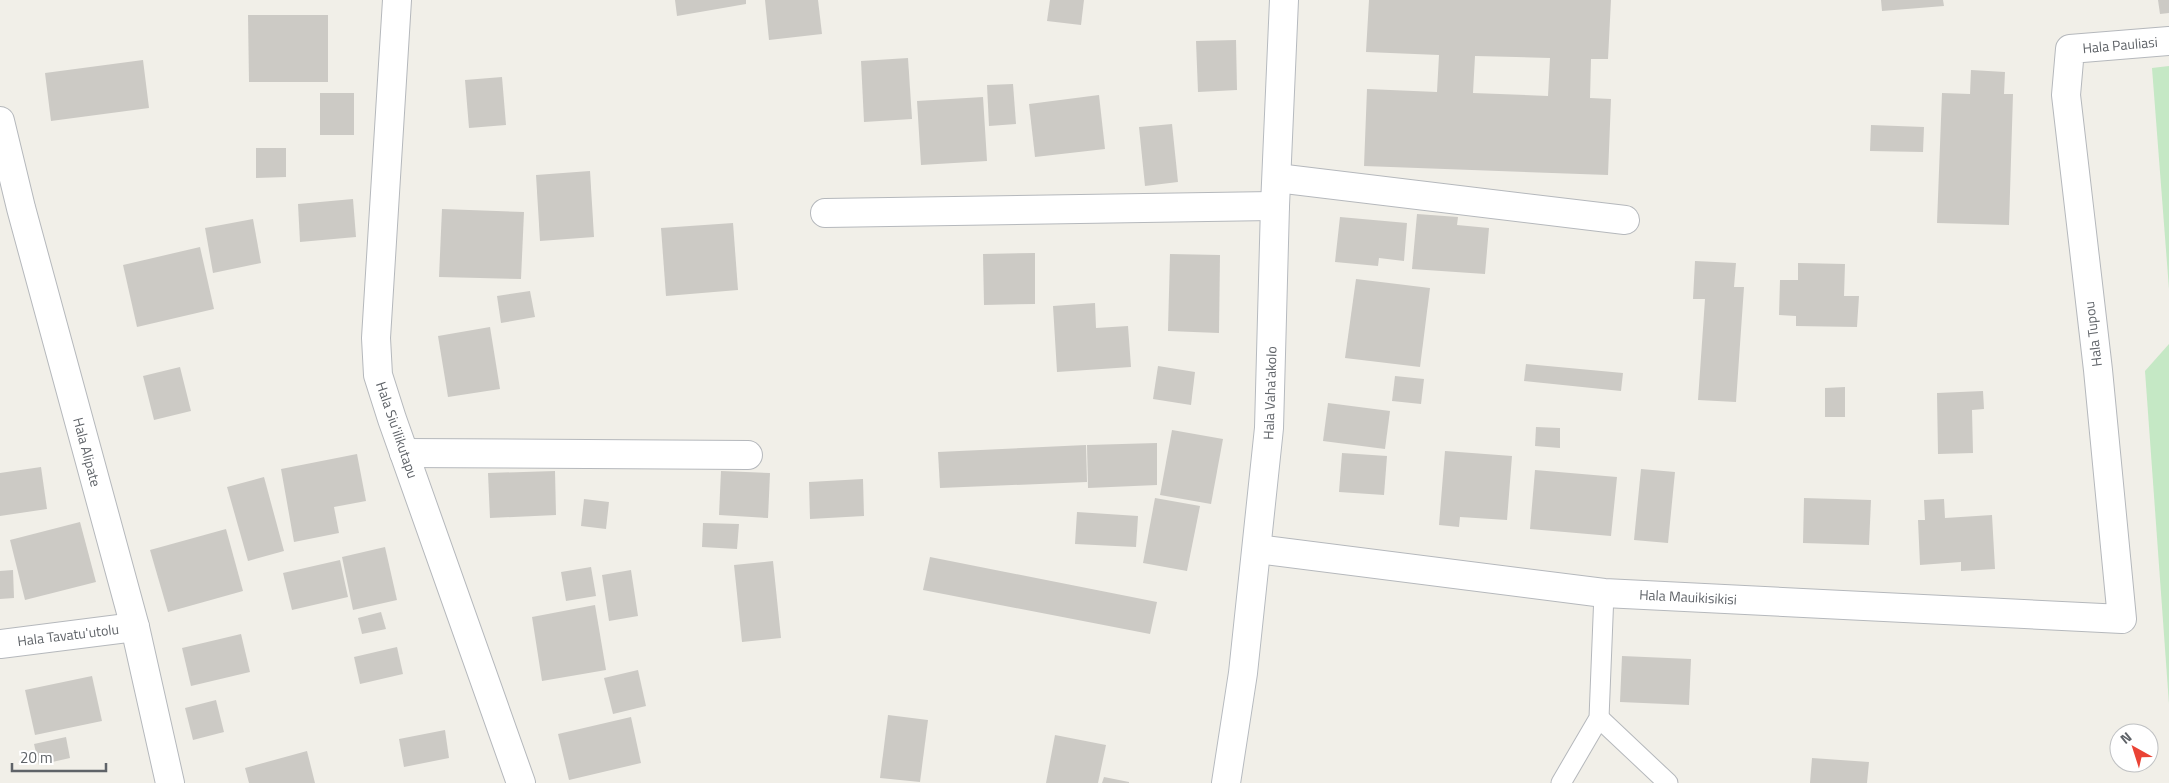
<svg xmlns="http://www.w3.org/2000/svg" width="2169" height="783" font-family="'Titillium Web',sans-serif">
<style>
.green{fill:#c5e8c5}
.building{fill:#cccac5;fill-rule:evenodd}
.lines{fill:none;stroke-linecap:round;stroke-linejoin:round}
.service-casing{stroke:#b5b8bc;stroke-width:21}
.minor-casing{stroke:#b5b8bc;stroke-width:30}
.secondary-casing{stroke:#b6babf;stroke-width:30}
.service{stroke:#fff;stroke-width:19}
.minor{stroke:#fff;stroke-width:28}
.secondary{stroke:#fff;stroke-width:28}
.labels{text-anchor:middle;stroke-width:5;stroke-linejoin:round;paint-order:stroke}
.street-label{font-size:14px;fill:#5f6368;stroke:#fff}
</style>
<rect width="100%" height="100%" fill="#f1efe8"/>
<g class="green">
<path d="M 2169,66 L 2169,289 L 2152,68 Z"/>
<path d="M 2169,344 L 2169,704 L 2145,371 Z"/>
</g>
<g class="building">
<path d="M 675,0 L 746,0 L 746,4 L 677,16 Z"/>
<path d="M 765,0 L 818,0 L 822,34 L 769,40 Z"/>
<path d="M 1050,0 L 1084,0 L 1081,25 L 1047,21 Z"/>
<path d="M 1369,0 L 1611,0 L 1608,59 L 1591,59 L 1590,98 L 1611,99 L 1608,175 L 1364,166 L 1367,89 L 1437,92 L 1439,55 L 1366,52 ZM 1475,56 L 1550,58 L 1548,96 L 1473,93 Z"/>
<path d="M 1881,0 L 1943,0 L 1944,6 L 1882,11 Z"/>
<path d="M 2158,0 L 2169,0 L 2169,13 L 2160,14 Z"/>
<path d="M 248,15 L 328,15 L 328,82 L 249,82 Z"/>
<path d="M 1236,40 L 1237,90 L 1198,92 L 1196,41 Z"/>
<path d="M 908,58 L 912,119 L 864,122 L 861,61 Z"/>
<path d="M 143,60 L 149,108 L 51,121 L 45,73 Z"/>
<path d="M 1971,70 L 2005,72 L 2004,94 L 2013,94 L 2009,225 L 1937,223 L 1942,93 L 1970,94 Z"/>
<path d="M 502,77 L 506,125 L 469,128 L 465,80 Z"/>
<path d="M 1013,84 L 1016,124 L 989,126 L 987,85 Z"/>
<rect x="320" y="93" width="34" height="42"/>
<path d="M 1099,95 L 1105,149 L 1035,157 L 1029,104 Z"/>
<path d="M 983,97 L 987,161 L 921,165 L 917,101 Z"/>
<path d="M 1172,124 L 1178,182 L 1145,186 L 1139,127 Z"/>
<path d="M 1871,125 L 1924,127 L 1923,152 L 1870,151 Z"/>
<path d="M 256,148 L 286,148 L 286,177 L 256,178 Z"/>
<path d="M 590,171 L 594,237 L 540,241 L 536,175 Z"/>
<path d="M 353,199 L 356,237 L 300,242 L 298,204 Z"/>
<path d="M 442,209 L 524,212 L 521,279 L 439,277 Z"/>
<path d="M 1417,214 L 1458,217 L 1457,225 L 1489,228 L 1485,274 L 1412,269 Z"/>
<path d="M 1340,217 L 1407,223 L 1404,261 L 1379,258 L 1378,266 L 1335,262 Z"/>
<path d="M 253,219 L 261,263 L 213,273 L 205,228 Z"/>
<path d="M 733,223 L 738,290 L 666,296 L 661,228 Z"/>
<path d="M 200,247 L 214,309 L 137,327 L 123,265 Z"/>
<path d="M 1035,253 L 1035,304 L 984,305 L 983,254 Z"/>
<path d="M 1170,254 L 1220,255 L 1219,333 L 1168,331 Z"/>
<path d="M 1695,261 L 1736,263 L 1734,287 L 1744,287 L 1736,402 L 1698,400 L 1705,299 L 1693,299 Z"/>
<path d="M 1798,263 L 1845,264 L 1844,296 L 1859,296 L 1857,327 L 1796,326 L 1796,316 L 1779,315 L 1780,280 L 1798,280 Z"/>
<path d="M 1356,279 L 1430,288 L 1420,367 L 1345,358 Z"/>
<path d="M 530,291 L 535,317 L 501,323 L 497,296 Z"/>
<path d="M 1095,303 L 1096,328 L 1128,326 L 1131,367 L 1057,372 L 1053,306 Z"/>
<path d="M 490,327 L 500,389 L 448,397 L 438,336 Z"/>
<path d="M 1526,364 L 1623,373 L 1621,391 L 1524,381 Z"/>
<path d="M 1158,366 L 1195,372 L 1191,405 L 1153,399 Z"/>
<path d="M 180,367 L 191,411 L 154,420 L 143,376 Z"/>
<path d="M 1395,376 L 1424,379 L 1421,404 L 1392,401 Z"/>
<path d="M 1845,387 L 1845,417 L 1825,417 L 1825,388 Z"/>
<path d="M 1983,391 L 1984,409 L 1972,410 L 1973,453 L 1938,454 L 1937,393 Z"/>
<path d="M 1328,403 L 1390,411 L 1385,449 L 1323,441 Z"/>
<path d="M 1536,427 L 1560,428 L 1560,448 L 1535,446 Z"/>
<path d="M 1172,430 L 1223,439 L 1211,504 L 1160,495 Z"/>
<path d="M 1157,443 L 1157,485 L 1088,488 L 1087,445 Z"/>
<path d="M 1086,445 L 1087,482 L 940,488 L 938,452 Z"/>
<path d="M 1445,451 L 1512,456 L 1507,520 L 1460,517 L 1459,527 L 1439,525 Z"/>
<path d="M 1342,453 L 1387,456 L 1384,495 L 1339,492 Z"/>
<path d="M 357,454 L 366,501 L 334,507 L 339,533 L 294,542 L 281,469 Z"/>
<path d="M 41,467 L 47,509 L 0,516 L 0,473 Z"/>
<path d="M 1641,469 L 1675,472 L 1668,543 L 1634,540 Z"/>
<path d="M 1535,470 L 1617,477 L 1611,536 L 1530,529 Z"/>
<path d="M 555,471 L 556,515 L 490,518 L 488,473 Z"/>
<path d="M 721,471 L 770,473 L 768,518 L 719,515 Z"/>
<path d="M 264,477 L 284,551 L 248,561 L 227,487 Z"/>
<path d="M 863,479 L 864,516 L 810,519 L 809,482 Z"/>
<path d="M 1155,498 L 1200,506 L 1187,571 L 1143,563 Z"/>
<path d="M 1804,498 L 1871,500 L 1869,545 L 1803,543 Z"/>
<path d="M 584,499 L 609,502 L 606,529 L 581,526 Z"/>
<path d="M 1944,499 L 1945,518 L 1992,515 L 1995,569 L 1961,571 L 1961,562 L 1920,565 L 1918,520 L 1925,520 L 1924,500 Z"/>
<path d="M 1077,512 L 1138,516 L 1136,547 L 1075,544 Z"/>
<path d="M 80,522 L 96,582 L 25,600 L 10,540 Z"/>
<path d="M 703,523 L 739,524 L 737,549 L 702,547 Z"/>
<path d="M 226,529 L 243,591 L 168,612 L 150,550 Z"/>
<path d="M 385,547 L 397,600 L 353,610 L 342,557 Z"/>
<path d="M 930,557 L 1157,602 L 1150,634 L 923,590 Z"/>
<path d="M 340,560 L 348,597 L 292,610 L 283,573 Z"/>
<path d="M 773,561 L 781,638 L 742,642 L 734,565 Z"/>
<path d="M 591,567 L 596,596 L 566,601 L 561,572 Z"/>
<path d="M 13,570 L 14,598 L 0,599 L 0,571 Z"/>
<path d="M 631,570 L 638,616 L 609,621 L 602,575 Z"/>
<path d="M 595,605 L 606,670 L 542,681 L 532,617 Z"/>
<path d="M 381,612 L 386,629 L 362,634 L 358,618 Z"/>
<path d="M 241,634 L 250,672 L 191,686 L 182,648 Z"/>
<path d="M 397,647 L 403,674 L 360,684 L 354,657 Z"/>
<path d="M 1622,656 L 1691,659 L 1689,705 L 1620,702 Z"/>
<path d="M 638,670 L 646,706 L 613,714 L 604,678 Z"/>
<path d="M 92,676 L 102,721 L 35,735 L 25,690 Z"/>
<path d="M 216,700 L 224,732 L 193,740 L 185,708 Z"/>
<path d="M 888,715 L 928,720 L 920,782 L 880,778 Z"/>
<path d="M 631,717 L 641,763 L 569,780 L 558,734 Z"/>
<path d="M 445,730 L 449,758 L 404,767 L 399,739 Z"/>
<path d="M 1055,735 L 1106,745 L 1098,783 L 1046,783 Z"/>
<path d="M 66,737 L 70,758 L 39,765 L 34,744 Z"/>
<path d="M 307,751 L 315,783 L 249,783 L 245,768 Z"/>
<path d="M 1812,758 L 1869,762 L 1867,783 L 1810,783 Z"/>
<path d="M 1104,777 L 1129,782 L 1129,783 L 1102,783 Z"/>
</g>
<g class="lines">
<defs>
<g id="service">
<path d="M 1599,718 L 1668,783"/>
<path d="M 1561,783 L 1599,718 L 1604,593"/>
</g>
<g id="minor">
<path d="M 397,0 L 376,338 L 378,375 L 392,419 L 521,783"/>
<path d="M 0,121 L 21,208 L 135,627 L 170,783"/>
<path d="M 1277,178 L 1625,220"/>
<path d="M 825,213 L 1275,206"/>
<path d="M 404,453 L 748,455"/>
<path d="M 1257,549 L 1604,593 L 2122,619 L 2098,370 L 2066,95 L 2070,49 L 2169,41"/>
<path d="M 0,644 L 135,627"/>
</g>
<path id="secondary" d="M 1226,783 L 1243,673 L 1269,428 L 1275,206 L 1284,0"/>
</defs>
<use href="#service" class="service-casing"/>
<use href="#minor" class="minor-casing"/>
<use href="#secondary" class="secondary-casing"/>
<use href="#service" class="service"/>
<use href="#minor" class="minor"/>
<use href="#secondary" class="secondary"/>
</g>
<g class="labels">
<g class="street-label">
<text transform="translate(2120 45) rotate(-5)" y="5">Hala Pauliasi</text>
<text transform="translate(2093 334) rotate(-97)" y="5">Hala Tupou</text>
<text transform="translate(1270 393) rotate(-88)" y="5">Hala Vaha'akolo</text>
<text transform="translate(397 430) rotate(71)" y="5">Hala Siu'ilikutapu</text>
<text transform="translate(87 452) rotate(75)" y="5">Hala Alipate</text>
<text transform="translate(1688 597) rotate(3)" y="5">Hala Mauikisikisi</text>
<text transform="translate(68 635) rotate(-7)" y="5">Hala Tavatu'utolu</text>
</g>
</g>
<g transform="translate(2134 748) rotate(321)"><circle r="24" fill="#ffffff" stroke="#bfc1c3"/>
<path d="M0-4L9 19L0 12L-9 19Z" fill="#ea4335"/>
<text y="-8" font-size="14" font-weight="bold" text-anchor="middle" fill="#5f6368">N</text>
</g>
<path d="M12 763v8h94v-8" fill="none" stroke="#5f6368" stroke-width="2.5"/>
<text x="20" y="763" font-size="15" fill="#5f6368" stroke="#ffffff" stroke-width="4" paint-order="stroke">20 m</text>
</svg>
